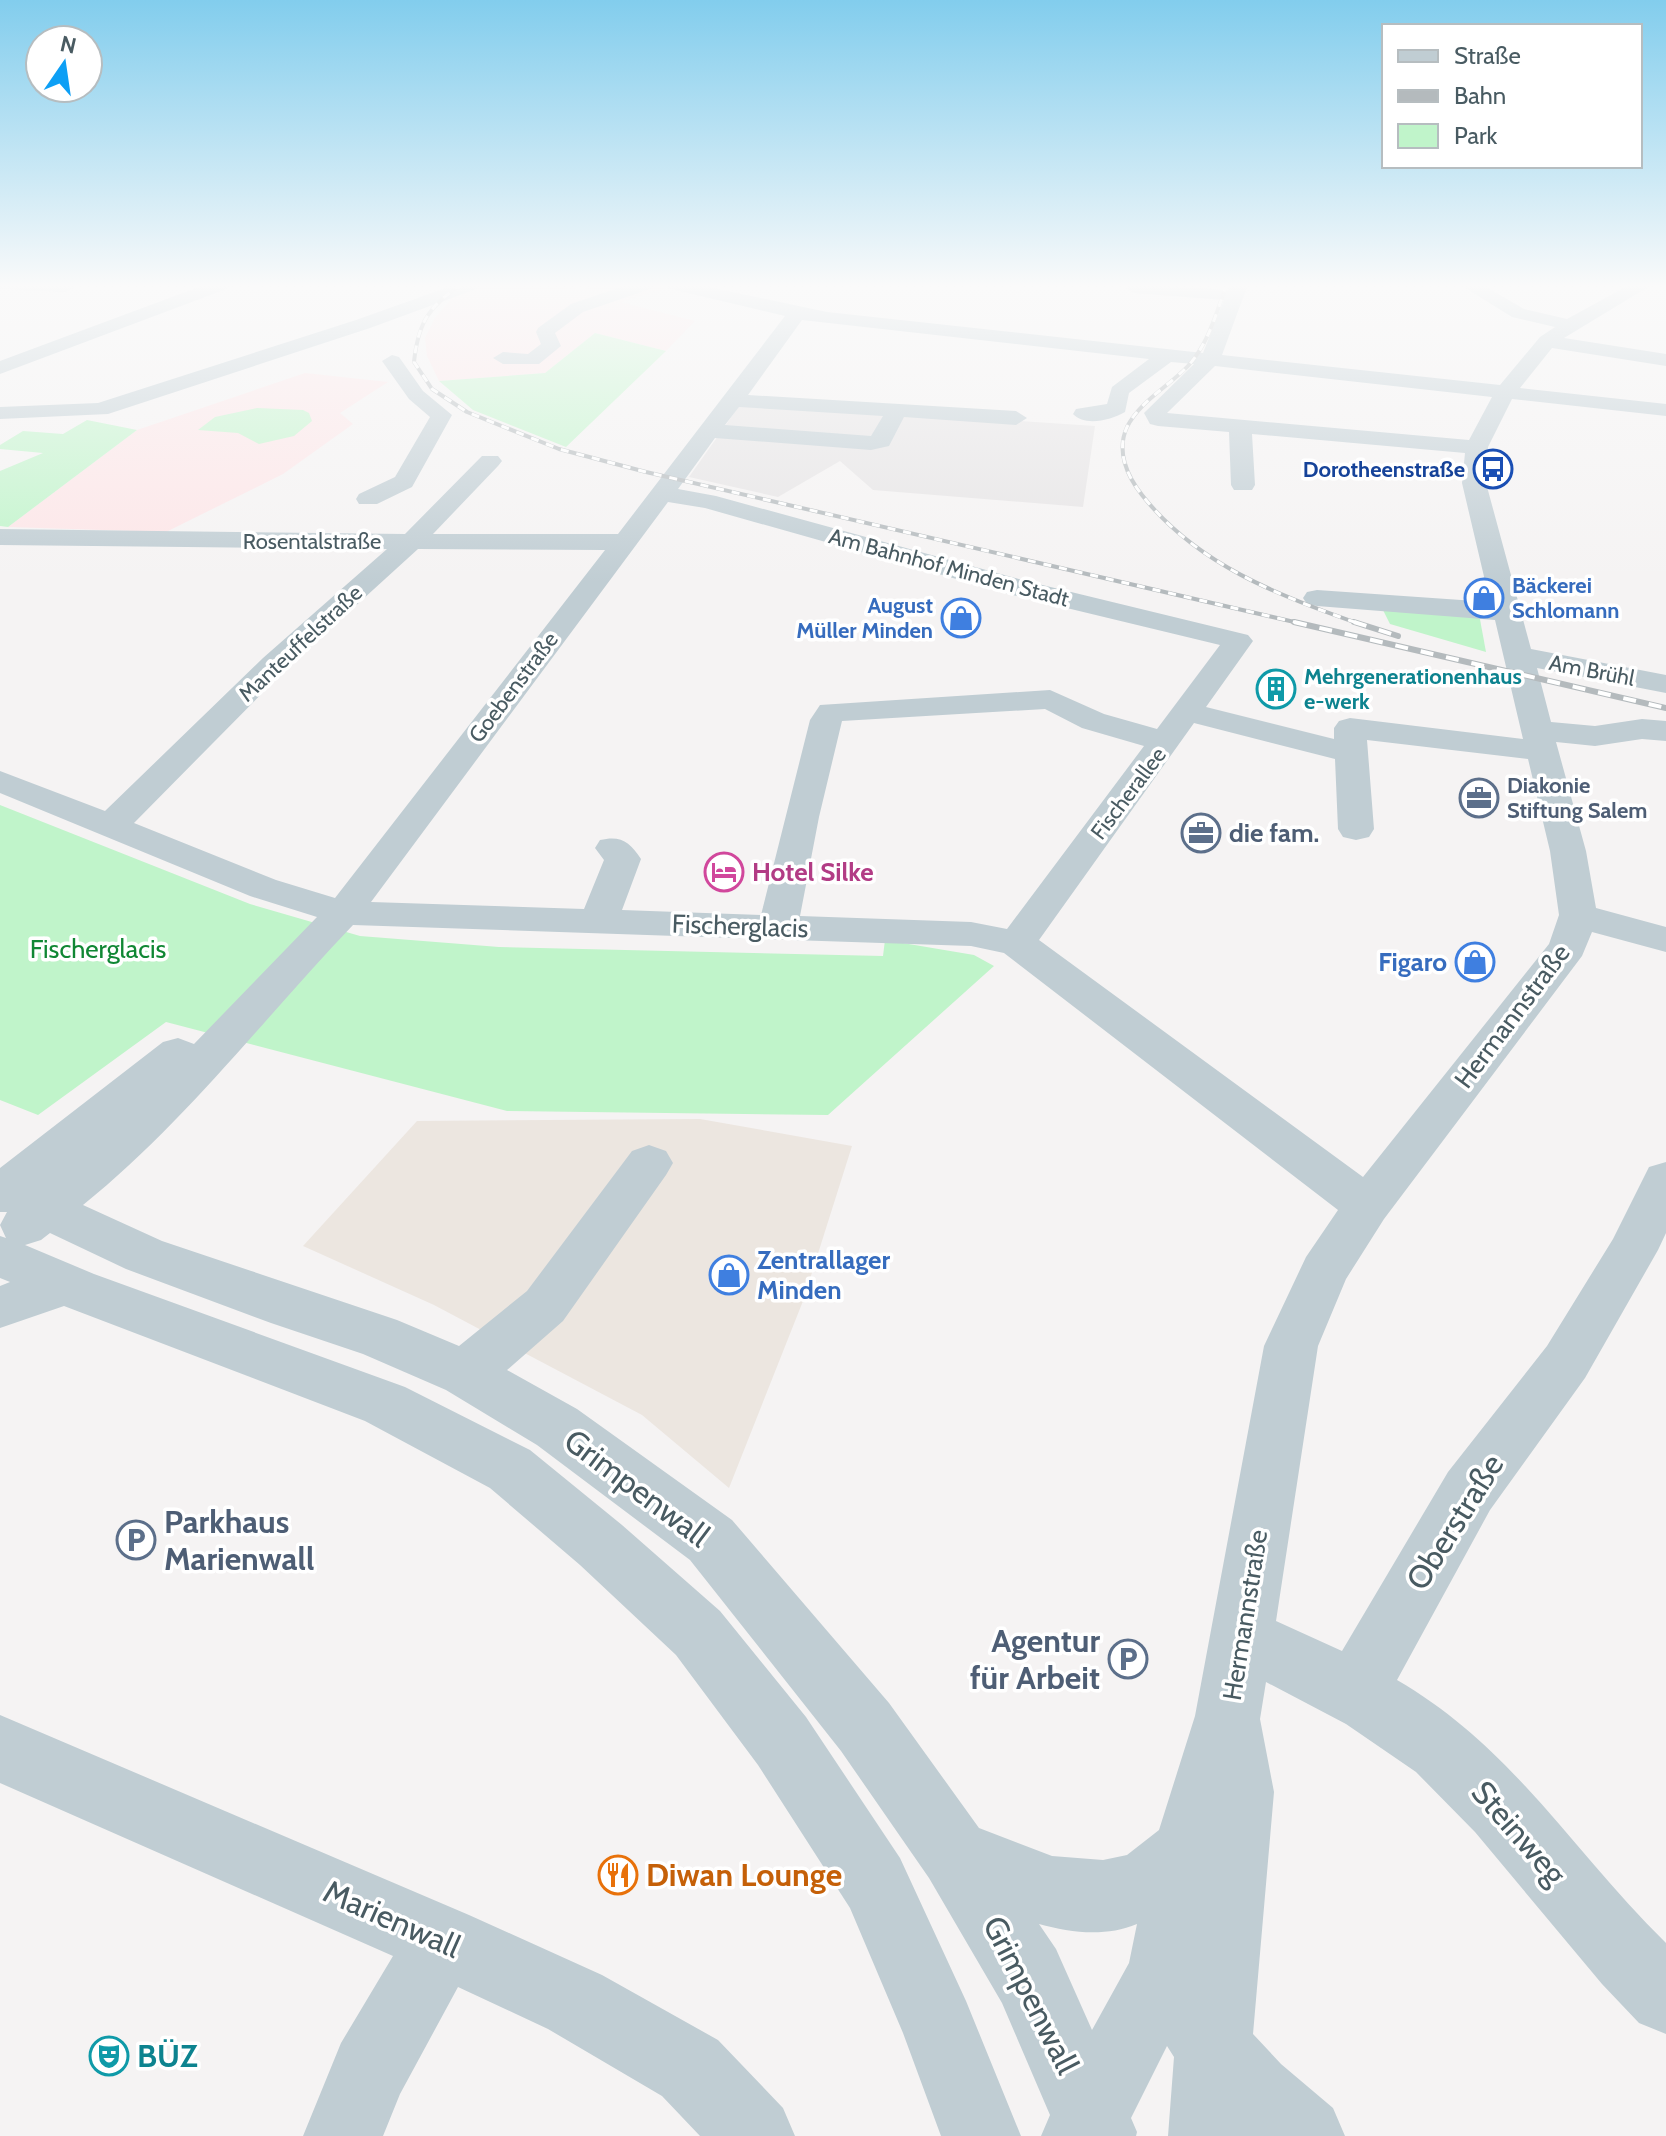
<svg xmlns="http://www.w3.org/2000/svg" width="1666" height="2136" font-family="Cabin,sans-serif">
<style>
.commercial{fill:#ece6e0}
.education{fill:#e6e4e5}
.medical{fill:#fde5e7}
.green{fill:#c0f4ca}
.lines{fill:none;stroke-linecap:round;stroke-linejoin:round}
.minor{fill:#c0cdd3;fill-rule:evenodd}
.rail-far1-casing{stroke:#b4babd;stroke-width:4}
.rail-casing{stroke:#b4babd;stroke-width:6}
.rail-far1{stroke:#fff;stroke-width:3;stroke-dasharray:8;stroke-linecap:butt}
.rail{stroke:#fff;stroke-width:4;stroke-dasharray:13;stroke-linecap:butt}
.labels{text-anchor:middle;stroke-width:7;stroke-linejoin:round;paint-order:stroke}
.far-transit-label{font-size:22px;font-weight:bold;fill:#164399;stroke:#fff;text-anchor:end}
.far-street-label{font-size:22px;fill:#495b62;stroke:#fff}
.far-shop-label{font-size:22px;font-weight:bold;fill:#366cbe;stroke:#fff;text-anchor:start}
.far-culture-label{font-size:22px;font-weight:bold;fill:#0d838f;stroke:#fff;text-anchor:start}
.far-service-label{font-size:22px;font-weight:bold;fill:#4e5e75;stroke:#fff;text-anchor:start}
.service-label{font-size:26px;font-weight:bold;fill:#4e5e75;stroke:#fff;text-anchor:start}
.hotel-label{font-size:26px;font-weight:bold;fill:#b23c85;stroke:#fff;text-anchor:start}
.street-label{font-size:26px;fill:#495b62;stroke:#fff}
.park-label{font-size:26px;fill:#108734;stroke:#fff}
.shop-label{font-size:26px;font-weight:bold;fill:#366cbe;stroke:#fff;text-anchor:end}
.near-street-label{font-size:32px;fill:#495b62;stroke:#fff}
.near-service-label{font-size:32px;font-weight:bold;fill:#4e5e75;stroke:#fff;text-anchor:start}
.near-food-label{font-size:32px;font-weight:bold;fill:#c56008;stroke:#fff;text-anchor:start}
.near-culture-label{font-size:32px;font-weight:bold;fill:#0d838f;stroke:#fff;text-anchor:start}
</style>
<rect width="100%" height="100%" fill="#f5f3f3"/>
<path class="commercial" d="M 700,1119 L 852,1146 L 803,1301 L 729,1488 L 642,1415 L 434,1305 L 303,1246 L 417,1121 Z"/>
<path class="education" d="M 742,402 L 1095,426 L 1083,507 L 873,490 L 840,461 L 778,497 L 689,477 Z"/>
<g class="medical">
<path d="M 478,284 L 583,289 L 601,284 L 668,284 L 674,286 L 621,302 L 695,321 L 666,351 L 595,333 L 545,373 L 439,381 L 427,356 L 425,338 L 435,318 L 456,293 Z"/>
<path d="M 305,373 L 388,382 L 340,413 L 353,424 L 283,474 L 166,532 L 8,527 L 137,430 Z"/>
</g>
<g class="green">
<path d="M 595,333 L 666,351 L 566,447 L 473,410 L 439,381 L 545,373 Z"/>
<path d="M 257,408 L 303,410 L 309,413 L 312,421 L 294,436 L 259,444 L 238,433 L 198,430 L 215,417 Z"/>
<path d="M 87,420 L 137,430 L 8,527 L 0,526 L 0,471 L 43,453 L 0,449 L 0,445 L 23,431 L 63,434 Z"/>
<path d="M 1382,608 L 1479,614 L 1486,652 L 1390,624 Z"/>
<path d="M 0,805 L 250,904 L 360,936 L 499,947 L 883,956 L 885,940 L 974,955 L 994,966 L 828,1115 L 507,1111 L 166,1022 L 38,1115 L 0,1100 Z"/>
</g>
<g class="lines">
<g class="minor">
<path d="M 0,284 L 73,284 L 75,287 L 66,292 L 0,289 Z"/>
<path d="M 207,284 L 232,284 L 229,288 L 0,374 L 0,361 Z"/>
<path d="M 457,284 L 482,284 L 479,288 L 370,328 L 108,414 L 0,419 L 0,407 L 98,403 L 356,320 Z"/>
<path d="M 630,284 L 656,284 L 653,288 L 583,312 L 555,333 L 561,346 L 539,364 L 503,364 L 493,358 L 503,352 L 528,354 L 541,344 L 536,332 L 538,328 L 571,304 Z"/>
<path d="M 664,284 L 695,284 L 827,312 L 1203,353 L 1224,300 L 1134,293 L 1125,288 L 1128,284 L 1228,290 L 1230,284 L 1248,284 L 1222,355 L 1500,385 L 1540,337 L 1555,327 L 1512,317 L 1459,284 L 1481,284 L 1524,309 L 1567,319 L 1631,284 L 1653,284 L 1564,338 L 1666,354 L 1666,366 L 1552,348 L 1520,388 L 1666,404 L 1666,416 L 1512,399 L 1488,447 L 1486,483 L 1531,649 L 1666,675 L 1666,693 L 1537,668 L 1551,722 L 1595,726 L 1642,719 L 1666,721 L 1666,741 L 1642,739 L 1595,746 L 1556,742 L 1586,851 L 1596,908 L 1666,927 L 1666,952 L 1592,932 L 1582,956 L 1384,1219 L 1346,1279 L 1318,1346 L 1276,1621 L 1342,1651 L 1448,1472 L 1547,1346 L 1613,1239 L 1649,1167 L 1666,1162 L 1666,1233 L 1658,1250 L 1585,1378 L 1490,1510 L 1397,1680 C 1513,1747 1573,1852 1666,1943 L 1666,2034 L 1639,2023 L 1602,1984 L 1475,1832 L 1416,1772 L 1346,1724 L 1266,1682 L 1260,1719 L 1274,1792 L 1253,2034 L 1281,2064 L 1333,2108 L 1345,2136 L 1168,2136 L 1174,2057 L 1167,2046 L 1131,2118 L 1137,2132 L 1136,2136 L 1041,2136 L 1050,2115 L 1002,2003 L 929,1878 L 841,1751 L 690,1560 L 537,1445 L 446,1390 L 363,1354 L 271,1323 L 126,1269 L 50,1233 L 41,1240 L 25,1245 L 94,1274 L 405,1387 L 530,1450 L 622,1525 L 720,1611 L 806,1717 L 900,1858 L 966,2001 L 1021,2136 L 941,2136 L 903,2033 L 850,1908 L 758,1765 L 676,1655 L 580,1565 L 490,1488 L 365,1421 L 64,1306 L 0,1328 L 0,1286 L 10,1282 L 0,1278 L 0,1236 L 6,1238 L 0,1225 L 7,1212 L 0,1212 L 0,1168 L 163,1042 L 178,1038 L 194,1044 L 317,917 L 250,896 L 0,793 L 0,771 L 105,811 L 263,658 L 387,549 L 0,545 L 0,529 L 405,534 L 482,456 L 498,456 L 502,461 L 498,466 L 433,534 L 618,534 L 785,316 L 667,288 ZM 802,320 L 1149,359 L 1112,387 L 1107,404 L 1076,409 L 1073,414 C 1085,427 1111,420 1125,412 L 1129,393 L 1171,362 L 1194,364 L 1144,413 L 1150,424 L 1158,426 L 1229,432 L 1231,485 L 1234,490 L 1252,490 L 1255,485 L 1252,434 L 1465,453 L 1462,483 L 1490,602 L 1317,590 L 1307,592 L 1303,598 L 1307,604 L 1317,606 L 1495,620 L 1523,739 L 1350,718 L 1339,721 L 1334,728 L 1334,739 L 1206,707 L 1253,641 L 1248,635 L 1030,582 L 716,496 L 678,489 L 715,438 L 871,450 L 889,446 L 904,417 L 1016,425 L 1027,418 L 1016,411 L 748,395 ZM 1215,366 L 1492,397 L 1469,440 L 1167,413 ZM 739,407 L 883,416 L 871,436 L 725,425 ZM 668,502 L 705,508 L 1013,595 L 1220,645 L 1157,729 L 1104,714 L 1050,690 L 820,705 L 810,720 L 761,915 L 622,910 L 641,859 C 630,842 621,835 600,840 L 595,848 L 604,860 L 584,909 L 371,902 ZM 418,549 L 605,550 L 335,898 L 276,880 L 134,823 L 285,670 ZM 1045,709 L 1082,728 L 1144,746 L 1007,929 L 971,922 L 800,916 L 819,817 L 842,721 ZM 1194,723 L 1335,759 L 1338,829 L 1343,837 L 1356,840 L 1369,837 L 1374,829 L 1367,740 L 1528,759 L 1550,851 L 1559,915 L 1549,944 L 1363,1177 L 1039,940 ZM 353,925 L 971,946 L 1004,953 L 1338,1210 L 1306,1257 L 1264,1346 L 1195,1716 L 1159,1830 L 1127,1855 L 1103,1860 L 1052,1856 L 979,1828 L 889,1703 L 732,1520 L 577,1409 L 507,1370 L 563,1321 L 666,1175 L 673,1163 L 666,1151 L 649,1145 L 632,1151 L 527,1291 L 459,1346 L 397,1320 L 162,1241 L 83,1205 C 184,1124 264,1018 353,925 ZM 1039,1924 C 1071,1933 1106,1937 1137,1924 L 1129,1963 L 1092,2030 L 1056,1949 Z"/>
<path d="M 392,355 L 399,357 L 423,391 L 452,415 L 412,487 L 377,504 L 359,504 L 356,499 L 359,494 L 395,477 L 430,417 L 409,399 L 382,361 Z"/>
<path d="M 0,1715 L 469,1915 L 602,1975 L 718,2040 L 783,2108 L 795,2136 L 700,2136 L 662,2096 L 548,2029 L 458,1987 L 400,2094 L 383,2136 L 303,2136 L 341,2043 L 393,1956 L 0,1783 Z"/>
</g>
<defs>
<g id="rail-far1">
<path d="M 463,284 C 429,305 418,323 414,362 L 432,389 L 467,412 L 559,449 L 646,472 L 1303,624"/>
<path d="M 1227,284 C 1216,313 1209,343 1188,366 C 1168,387 1140,401 1127,427 C 1116,451 1127,476 1142,495 C 1196,564 1279,596 1360,624"/>
</g>
<g id="rail">
<path d="M 1294,622 L 1666,708"/>
<path d="M 1354,622 L 1398,636"/>
</g>
</defs>
<use href="#rail-far1" class="rail-far1-casing"/>
<use href="#rail" class="rail-casing"/>
<use href="#rail-far1" class="rail-far1"/>
<use href="#rail" class="rail"/>
</g>
<linearGradient id="sky" x2="0" y2="1"><stop stop-color="#82cded"/><stop offset="0.49" stop-color="#fafafa"/><stop offset="1" stop-color="#fafafa" stop-opacity="0"/></linearGradient>
<rect width="1666" height="583" fill="url(#sky)"/>
<defs>
<symbol id="bus-ring" viewBox="-11 -11 22 22"><circle r="9.5" fill="#fff" stroke="#1a4fb4" stroke-width="1.5"/><path d="M-5-6H5V4H4V6H2V4H-2V6H-4V4H-5ZM-3.5-4V0h7V-4ZM-3.5 1.2v1.5H-2V1.2ZM2 1.2v1.5H3.5V1.2Z" fill="#1a4fb4"/></symbol>
<symbol id="shop-ring" viewBox="-11 -11 22 22"><circle r="9.5" fill="#fff" stroke="#3f7fe0" stroke-width="1.5"/><path d="M-5-2.5h2.3a2.7 3.5 0 0 1 5.4 0H5L5.5 6h-11ZM-1.5-2.5h3a1.5 2.3 0 0 0-3 0Z" fill="#3f7fe0"/></symbol>
<symbol id="building-ring" viewBox="-11 -11 22 22"><circle r="9.5" fill="#fff" stroke="#0f9aa8" stroke-width="1.5"/><path d="M-4-6H4V6H1V3H-1V6H-4ZM-2.5-4.3h1.7v1.8h-1.7ZM.8-4.3h1.7v1.8H.8ZM-2.5-1h1.7V.8h-1.7ZM.8-1h1.7V.8H.8Z" fill="#0f9aa8"/></symbol>
<symbol id="office-ring" viewBox="-11 -11 22 22"><circle r="9.5" fill="#fff" stroke="#5c6f8a" stroke-width="1.5"/><path d="M-6-3h4V-5.5h4V-3h4V5H-6ZM-1-4.5V-3h2v-1.5ZM-6 0V1H6V0Z" fill="#5c6f8a"/></symbol>
<symbol id="hotel-ring" viewBox="-11 -11 22 22"><circle r="9.5" fill="#fff" stroke="#d1479c" stroke-width="1.5"/><path d="M-6-4.5h1.5V1H6V5H4.5V3h-9V5H-6ZM-4 0a1.8 1.8 0 1 1 3.6 0ZM.5 0V-2.5h3Q6-2.5 6 0Z" fill="#d1479c"/></symbol>
<symbol id="parking-ring" viewBox="-11 -11 22 22"><circle r="9.5" fill="#fff" stroke="#5c6f8a" stroke-width="1.5"/><path d="M-3.5-5.5H1a3.5 3.5 0 0 1 0 7H-1V5.5H-3.5ZM-1-3.4V-.6H.8a1.4 1.4 0 0 0 0-2.8Z" fill="#5c6f8a"/></symbol>
<symbol id="restaurant-ring" viewBox="-11 -11 22 22"><circle r="9.5" fill="#fff" stroke="#e8710a" stroke-width="1.5"/><path d="M-5-6h1v4h1v-4h1v4h1v-4h1v5L-1.5 .5V6h-2V.5L-5-1ZM5-6V6H3V1.5H1.5Q1.5-4 5-6Z" fill="#e8710a"/></symbol>
<symbol id="theatre-ring" viewBox="-11 -11 22 22"><circle r="9.5" fill="#fff" stroke="#0f9aa8" stroke-width="1.5"/><path d="M-5-5.5Q0-4 5-5.5V0Q5 5 0 6Q-5 5-5 0ZM-3.3-2.5H-1v1.5H-3.3ZM1-2.5H3.3v1.5H1ZM-2.8 1Q0 5.5 2.8 1Z" fill="#0f9aa8"/></symbol>
</defs>
<g fill-rule="evenodd">
<use href="#bus-ring" x="1471" y="447" width="44" height="44"/>
<use href="#shop-ring" x="1462" y="576" width="44" height="44"/>
<use href="#shop-ring" x="939" y="596" width="44" height="44"/>
<use href="#building-ring" x="1254" y="667" width="44" height="44"/>
<use href="#office-ring" x="1457" y="776" width="44" height="44"/>
<use href="#office-ring" x="1179" y="811" width="44" height="44"/>
<use href="#hotel-ring" x="702" y="850" width="44" height="44"/>
<use href="#shop-ring" x="1453" y="940" width="44" height="44"/>
<use href="#shop-ring" x="707" y="1253" width="44" height="44"/>
<use href="#parking-ring" x="114" y="1518" width="44" height="44"/>
<use href="#parking-ring" x="1106" y="1637" width="44" height="44"/>
<use href="#restaurant-ring" x="596" y="1853" width="44" height="44"/>
<use href="#theatre-ring" x="87" y="2034" width="44" height="44"/>
</g>
<g class="labels">
<g class="far-transit-label">
<text x="1465" y="477">Dorotheenstraße</text>
</g>
<g class="far-street-label">
<text x="312" y="549">Rosentalstraße</text>
<text transform="translate(949 567) rotate(15)" y="8">Am Bahnhof Minden Stadt</text>
<text transform="translate(300 643) rotate(-43)" y="8">Manteuffelstraße</text>
<text transform="translate(1592 670) rotate(11)" y="8">Am Brühl</text>
<text transform="translate(513 687) rotate(-53)" y="8">Goebenstraße</text>
<text transform="translate(1128 793) rotate(-53)" y="8">Fischerallee</text>
</g>
<g class="far-shop-label">
<text x="1512" y="593">Bäckerei<tspan x="1512" dy="25">Schlomann</tspan></text>
<text x="933" y="613" text-anchor="end">August<tspan x="933" dy="25">Müller Minden</tspan></text>
</g>
<g class="far-culture-label">
<text x="1304" y="684">Mehrgenerationenhaus<tspan x="1304" dy="25">e-werk</tspan></text>
</g>
<g class="far-service-label">
<text x="1507" y="793">Diakonie<tspan x="1507" dy="25">Stiftung Salem</tspan></text>
</g>
<g class="service-label">
<text x="1229" y="842">die fam.</text>
</g>
<g class="hotel-label">
<text x="752" y="881">Hotel Silke</text>
</g>
<g class="street-label">
<text transform="translate(740 926) rotate(2)" y="9">Fischerglacis</text>
<text transform="translate(1512 1016) rotate(-53)" y="9">Hermannstraße</text>
<text transform="translate(1245 1615) rotate(-81)" y="9">Hermannstraße</text>
</g>
<g class="park-label">
<text x="98" y="958">Fischerglacis</text>
</g>
<g class="shop-label">
<text x="1447" y="971">Figaro</text>
<text x="757" y="1269" text-anchor="start">Zentrallager<tspan x="757" dy="30">Minden</tspan></text>
</g>
<g class="near-street-label">
<text transform="translate(637 1488) rotate(37)" y="11">Grimpenwall</text>
<text transform="translate(1455 1522) rotate(-58)" y="11">Oberstraße</text>
<text transform="translate(1519 1833) rotate(49)" y="11">Steinweg</text>
<text transform="translate(392 1919) rotate(24)" y="11">Marienwall</text>
<text transform="translate(1031 1995) rotate(63)" y="11">Grimpenwall</text>
</g>
<g class="near-service-label">
<text x="164" y="1533">Parkhaus<tspan x="164" dy="37">Marienwall</tspan></text>
<text x="1100" y="1652" text-anchor="end">Agentur<tspan x="1100" dy="37">für Arbeit</tspan></text>
</g>
<g class="near-food-label">
<text x="646" y="1886">Diwan Lounge</text>
</g>
<g class="near-culture-label">
<text x="137" y="2067">BÜZ</text>
</g>
</g>
<rect x="1382" y="24" width="260" height="144" fill="#ffffff" stroke="#b6bdc0" stroke-width="2"/>
<rect x="1398" y="50" width="40" height="12" fill="#c0cdd3" stroke="#b6bdc0" stroke-width="2"/>
<text x="1454" y="64" font-size="24" fill="#495b62">Straße</text>
<rect x="1398" y="90" width="40" height="12" fill="#b4babd" stroke="#b6bdc0" stroke-width="2"/>
<text x="1454" y="104" font-size="24" fill="#495b62">Bahn</text>
<rect x="1398" y="124" width="40" height="24" fill="#c0f4ca" stroke="#b6bdc0" stroke-width="2"/>
<text x="1454" y="144" font-size="24" fill="#495b62">Park</text>
<g transform="translate(64 64) rotate(13)"><circle r="38" fill="#ffffff" stroke="#b6bdc0" stroke-width="2"/>
<path d="M0-6L14 30L0 20L-14 30Z" fill="#0d9ff5"/>
<text y="-12" font-size="22" font-weight="bold" text-anchor="middle" fill="#495b62">N</text>
</g>
</svg>
